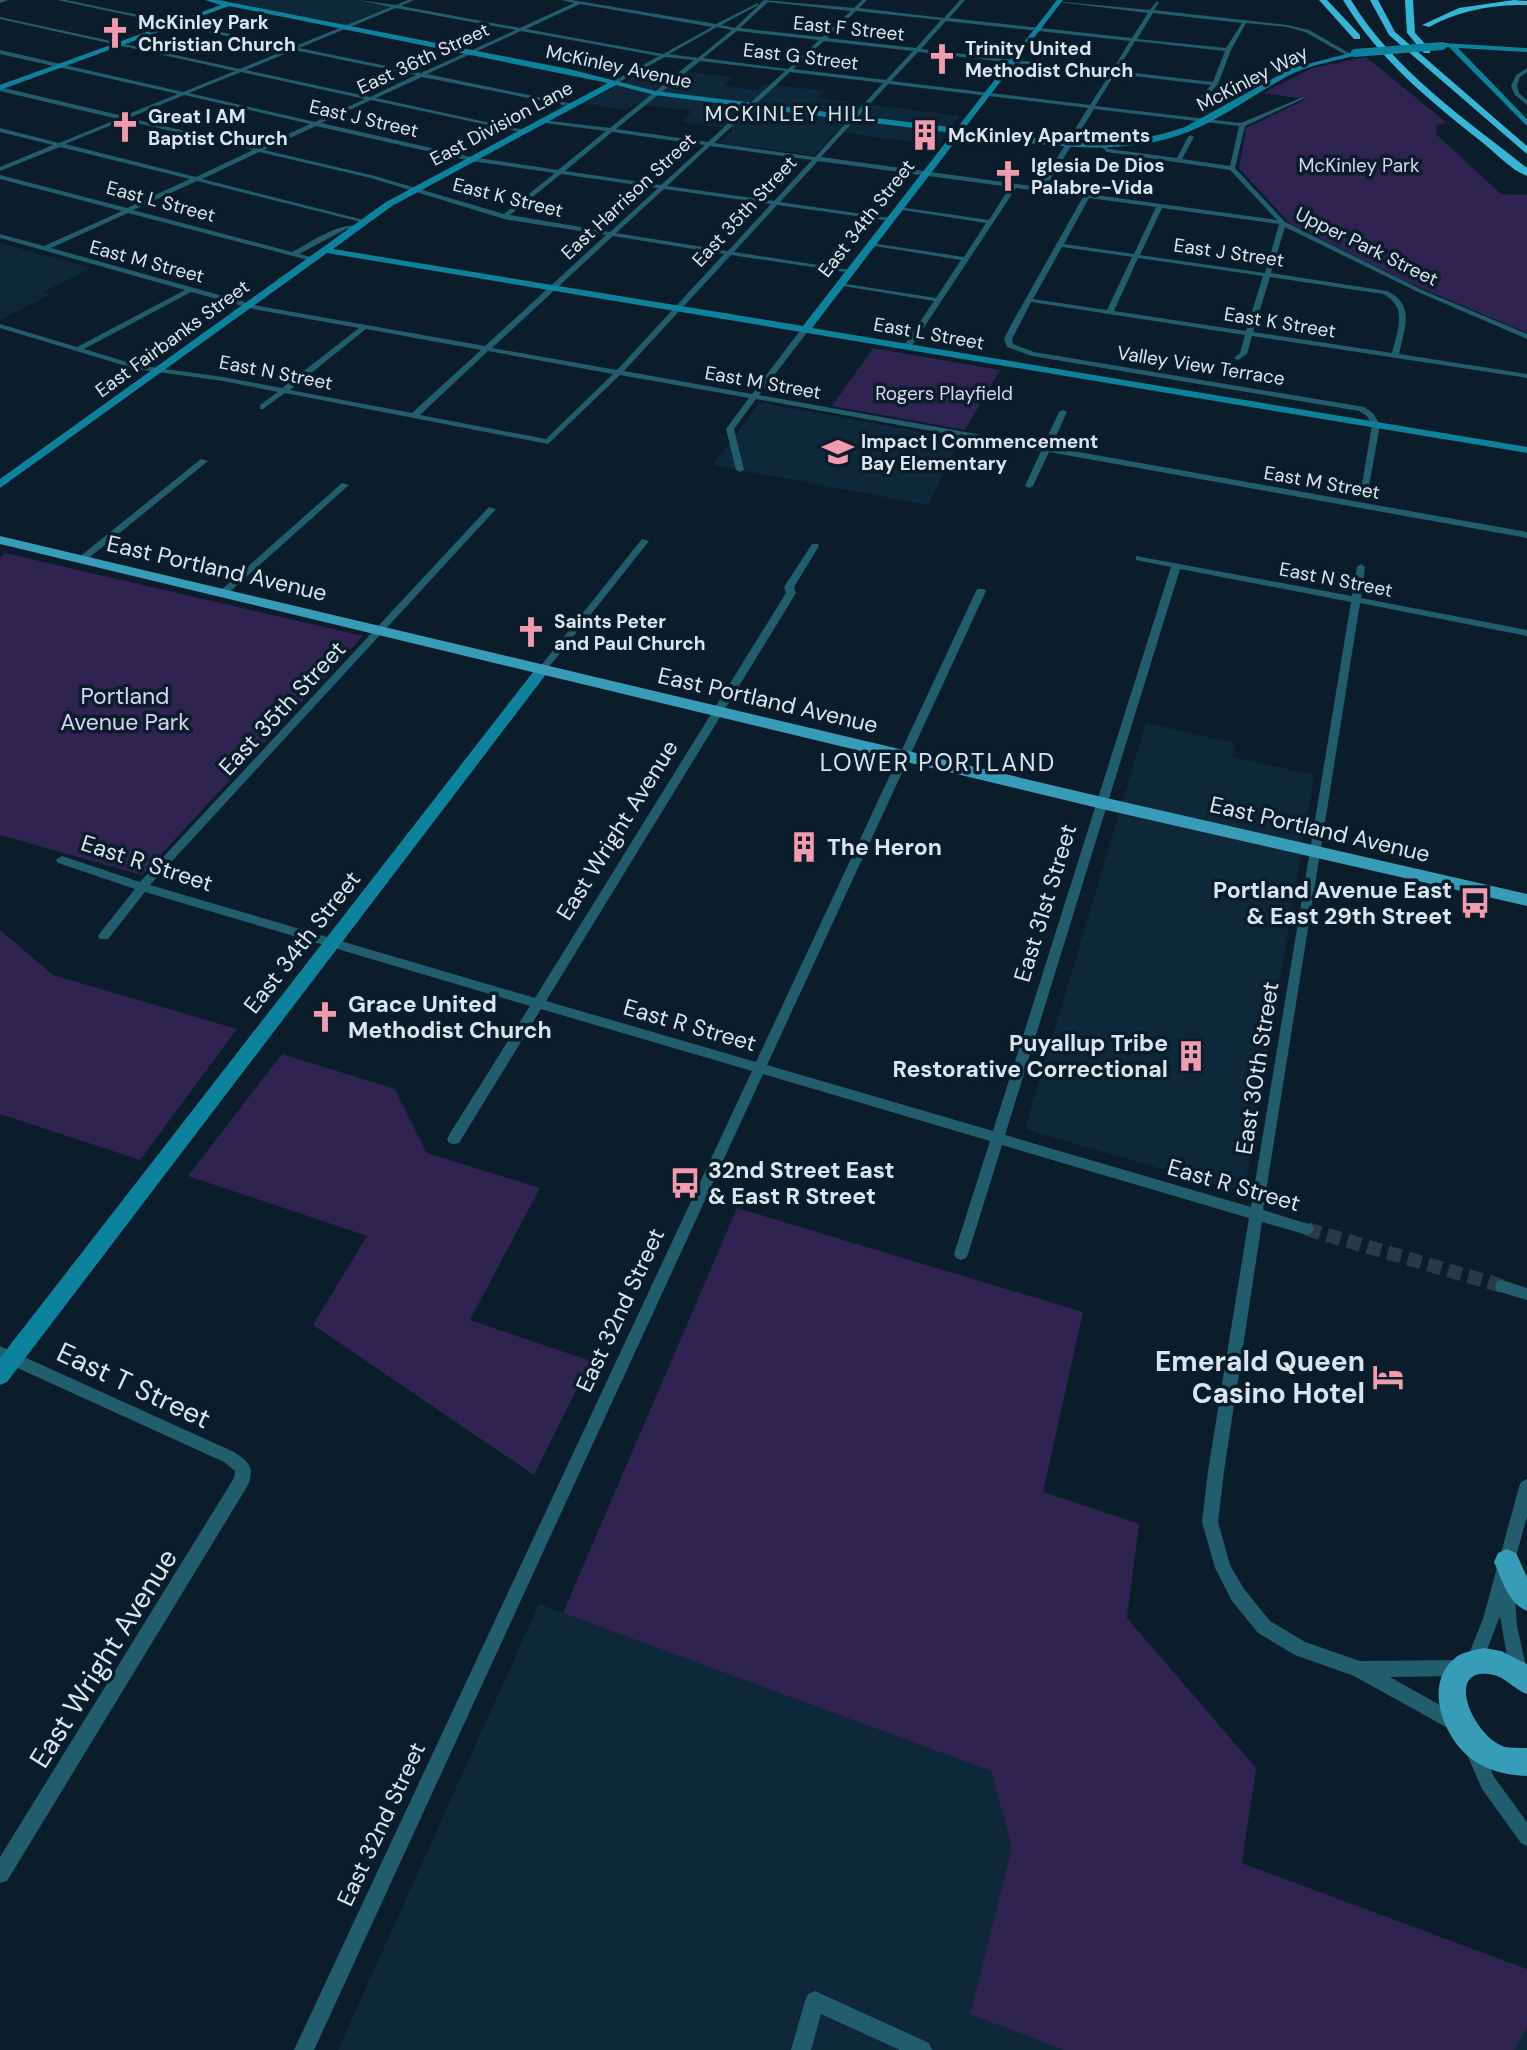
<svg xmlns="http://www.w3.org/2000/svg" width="1527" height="2050" font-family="'DM Sans',sans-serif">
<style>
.built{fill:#0e283a}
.green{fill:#2e2351}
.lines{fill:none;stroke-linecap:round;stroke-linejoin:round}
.street-tunnel{stroke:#2a3b48;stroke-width:14;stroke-dasharray:14 7;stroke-linecap:butt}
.street{fill:#225d6d;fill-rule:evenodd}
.secondary{fill:#0d829c;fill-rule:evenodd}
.primary{fill:#379cb7;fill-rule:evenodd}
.highway{fill:#36b6d6;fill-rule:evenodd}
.secondary-bridge{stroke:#0d829c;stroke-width:8}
.labels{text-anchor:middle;stroke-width:7;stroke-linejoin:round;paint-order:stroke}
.far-poi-label{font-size:19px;font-weight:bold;fill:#dae6ef;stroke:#0b1d2b;text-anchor:start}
.far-street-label{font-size:19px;fill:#dae6ef;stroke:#0b1d2b}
.far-park-label{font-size:19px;fill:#d7d3f4;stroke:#0b1d2b}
.far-neighbourhood-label{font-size:21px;letter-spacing:2px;fill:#dae6ef;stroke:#0b1d2b}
.street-label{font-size:23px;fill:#dae6ef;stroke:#0b1d2b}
.park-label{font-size:23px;fill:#d7d3f4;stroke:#0b1d2b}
.poi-label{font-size:23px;font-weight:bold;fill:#dae6ef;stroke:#0b1d2b;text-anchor:start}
.neighbourhood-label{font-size:24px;letter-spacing:2px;fill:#dae6ef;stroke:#0b1d2b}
.near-poi-label{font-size:28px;font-weight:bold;fill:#dae6ef;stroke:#0b1d2b;text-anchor:end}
.near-street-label{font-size:28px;fill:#dae6ef;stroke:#0b1d2b}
</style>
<rect width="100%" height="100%" fill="#0b1d2b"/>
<g class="built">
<path d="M 239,0 L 360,0 L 396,7 L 346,27 L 228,4 Z"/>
<path d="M 677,71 L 733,77 L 724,86 L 758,90 L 765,84 L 825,91 L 819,98 L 960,116 L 938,145 L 836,132 L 815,155 L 719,143 L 733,129 L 681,122 L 692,111 L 635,104 L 627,110 L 582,104 L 637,75 L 667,79 Z"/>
<path d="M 0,243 L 90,268 L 43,292 L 50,295 L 0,320 Z"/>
<path d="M 764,403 L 960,439 L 928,505 L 713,465 L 759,404 Z"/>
<path d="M 1146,723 L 1235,743 L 1232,757 L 1314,775 L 1244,1193 L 1025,1129 Z"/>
<path d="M 539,1604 L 1527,1969 L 1527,2050 L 338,2050 Z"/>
</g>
<g class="green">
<path d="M 1366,57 L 1447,123 L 1436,125 L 1437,135 L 1501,194 L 1527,195 L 1527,333 L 1409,283 L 1290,224 L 1239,168 L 1246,128 L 1306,99 L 1263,93 L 1312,68 Z"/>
<path d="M 873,348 L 1000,370 L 965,430 L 832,406 Z"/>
<path d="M 5,553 L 363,636 L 142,875 L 0,835 L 0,557 Z"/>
<path d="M 0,930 L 53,975 L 237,1029 L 140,1160 L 0,1114 Z"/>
<path d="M 282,1054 L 395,1089 L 427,1153 L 540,1188 L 470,1320 L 591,1361 L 534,1475 L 313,1325 L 367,1236 L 188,1176 Z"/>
<path d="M 737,1208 L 1083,1312 L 1043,1492 L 1139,1524 L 1127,1618 L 1256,1768 L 1242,1863 L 1527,1969 L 1527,2027 L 1514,2050 L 1064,2050 L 970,2014 L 1012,1847 L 991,1771 L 563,1613 Z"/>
</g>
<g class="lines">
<path class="street-tunnel" d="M 1307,1229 L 1502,1286"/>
<g class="street">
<path d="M 0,0 L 8,0 L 0,3 Z"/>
<path d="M 57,0 L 66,0 L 293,47 L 391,7 L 358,0 L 396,5 L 408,0 L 414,0 L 401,6 L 520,28 L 574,3 L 562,0 L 572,0 L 716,24 L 758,3 L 758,5 L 721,25 L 735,28 L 764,0 L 854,8 L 862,0 L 867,0 L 859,8 L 944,18 L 960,0 L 965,0 L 949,18 L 1132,38 L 1148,13 L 1043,0 L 1150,10 L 1157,1 L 1159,2 L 1154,10 L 1287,25 L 1309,30 L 1351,54 L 1346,55 L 1305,32 L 1287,27 L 1246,23 L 1231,50 L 1218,84 L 1199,106 L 1194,105 L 1211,85 L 1115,74 L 1095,106 L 1241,123 L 1303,97 L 1303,99 L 1245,126 L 1235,168 L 1285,222 L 1422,290 L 1527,334 L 1527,339 L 1418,292 L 1285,227 L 1271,273 L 1387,291 C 1416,305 1404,329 1399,354 L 1527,374 L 1527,378 L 1252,336 L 1247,354 L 1238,360 L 1234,358 L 1240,353 L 1245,335 L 1031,302 L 1012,339 L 1013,344 L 1034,352 L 1364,407 L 1373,413 L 1380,425 L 1368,492 L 1361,490 L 1372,425 L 1367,416 L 1359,411 L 1032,356 L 1007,347 L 1004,339 L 1011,325 L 1083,197 L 1016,188 L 911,347 L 907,349 L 903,347 L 934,301 L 837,285 L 840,283 L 936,298 L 961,260 L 868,245 L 871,243 L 964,257 L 986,223 L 896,209 L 899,207 L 989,220 L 1010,187 L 818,161 L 780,202 L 890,218 L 892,221 L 777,205 L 734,252 L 850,270 L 852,271 L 852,273 L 731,255 L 624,371 L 752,394 L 802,328 L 805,328 L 809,330 L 759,395 L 1043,446 L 1059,412 L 1063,410 L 1067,412 L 1051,447 L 1527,532 L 1527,538 L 1049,452 L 1033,486 L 1029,488 L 1025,486 L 1041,451 L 756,399 L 734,429 L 744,470 L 740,472 L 736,470 L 726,429 L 749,398 L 620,375 L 548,444 L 285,393 L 263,409 L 260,409 L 260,405 L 278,392 L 223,381 L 136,369 L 0,328 L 0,324 L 77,347 L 185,290 L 0,238 L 0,234 L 44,246 L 122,211 L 0,179 L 0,175 L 127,208 L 190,179 L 60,147 L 0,171 L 0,167 L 53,145 L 0,132 L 0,128 L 59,143 L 118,119 L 0,91 L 0,87 L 123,116 L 178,94 L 0,54 L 0,50 L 183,92 L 235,71 L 0,19 L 0,17 L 240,69 L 288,49 ZM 768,2 L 851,11 L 822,37 L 740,28 ZM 580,4 L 712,27 L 663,54 L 526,29 ZM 396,8 L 516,30 L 421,73 L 299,48 ZM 856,11 L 941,20 L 916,48 L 827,38 ZM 1153,13 L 1242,23 L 1226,48 L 1137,39 ZM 946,21 L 1130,41 L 1112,71 L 921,49 ZM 717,27 L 732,30 L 698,58 L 669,54 ZM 521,31 L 659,56 L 612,82 L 614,85 L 665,57 L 694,60 L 610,128 L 542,120 L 544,123 L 606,131 L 558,170 L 471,157 L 321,123 L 371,100 L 525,133 L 523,130 L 376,98 L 422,77 L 574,107 L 572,104 L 427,74 ZM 737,31 L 819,40 L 788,69 L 703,58 ZM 824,41 L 913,51 L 886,80 L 793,69 ZM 1135,41 L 1225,51 L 1213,82 L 1117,71 ZM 294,50 L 416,75 L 370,97 L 246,70 ZM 918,52 L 1110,74 L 1090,105 L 891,81 ZM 700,61 L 785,71 L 708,142 L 616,129 ZM 241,72 L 365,99 L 315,122 L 189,93 ZM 790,72 L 883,83 L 815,157 L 714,143 ZM 888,84 L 1088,108 L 1039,187 L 821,157 ZM 184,95 L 310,124 L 258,148 L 129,118 ZM 1094,109 L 1239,126 L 1230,166 L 1182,159 L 1194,137 L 1191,135 L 1188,137 L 1177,158 L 1109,149 L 1102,143 L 1099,145 L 1107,152 L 1230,170 L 1277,220 L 1045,188 ZM 124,120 L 253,150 L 196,177 L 65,144 ZM 316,126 L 471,161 L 555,173 L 504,214 L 375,176 L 264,150 ZM 612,132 L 705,145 L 661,185 L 565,171 ZM 710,146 L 812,160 L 774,201 L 667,186 ZM 259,152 L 371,178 L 504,219 L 606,235 L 485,346 L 259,306 L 51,248 L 128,213 L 312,261 L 315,259 L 314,258 L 299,254 L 346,229 L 360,227 C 341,220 310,243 292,252 L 133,210 L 197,181 L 365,223 L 368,221 L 202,179 ZM 561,174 L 658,188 L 610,232 L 510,215 ZM 664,189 L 771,204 L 728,251 L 616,233 ZM 1089,198 L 1156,207 L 1134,254 L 1064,244 ZM 1162,208 L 1279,224 L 1265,273 L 1140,255 ZM 613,236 L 724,254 L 617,370 L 492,348 ZM 1062,247 L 1132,257 L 1107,310 L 1033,299 ZM 1138,258 L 1263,276 L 1246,331 L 1114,311 ZM 1270,277 L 1383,294 C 1409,307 1397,331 1392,353 L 1253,332 ZM 191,292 L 258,310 L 359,328 L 282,388 L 223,377 L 137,365 L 84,349 ZM 366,329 L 481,350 L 412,413 L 290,390 ZM 488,351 L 613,374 L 546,439 L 420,415 Z"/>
<path d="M 1527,68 L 1527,72 L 1520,77 L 1517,86 L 1519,93 L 1527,100 L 1527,105 L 1515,95 L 1511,86 L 1516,75 Z"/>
<path d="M 201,459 L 208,461 L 84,562 L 78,562 L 78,558 Z"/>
<path d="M 342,483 L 349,485 L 226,595 L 220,595 L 220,591 Z"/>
<path d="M 489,507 L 496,509 L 150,885 L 535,998 L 786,593 L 784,587 L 812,544 L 818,544 L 819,546 L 794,587 L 796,593 L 546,1001 L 756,1062 L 976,591 L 978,589 L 984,589 L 986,591 L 767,1065 L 993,1131 L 1171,567 L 1136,560 L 1136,556 L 1352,596 L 1357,567 L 1361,564 L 1365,567 L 1361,598 L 1527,630 L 1527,636 L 1360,603 L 1263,1210 L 1312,1225 L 1314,1229 L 1312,1233 L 1307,1235 L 1262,1222 L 1224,1471 L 1218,1522 L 1230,1565 L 1244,1589 L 1270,1621 L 1305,1642 L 1360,1661 L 1462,1660 L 1466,1661 L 1483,1619 L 1519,1487 L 1521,1482 L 1527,1479 L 1527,1516 L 1511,1575 L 1514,1581 L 1517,1626 L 1527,1671 L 1525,1679 L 1519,1682 L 1513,1679 L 1510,1673 L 1500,1616 L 1480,1668 L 1474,1670 L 1470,1669 L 1468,1674 L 1462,1676 L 1390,1677 L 1461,1717 L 1464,1723 L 1461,1729 L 1455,1732 L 1354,1676 L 1295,1655 L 1258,1633 L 1232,1601 L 1215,1568 L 1202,1522 L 1208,1471 L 1249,1218 L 1002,1145 L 968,1254 L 966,1258 L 961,1260 L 956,1258 L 954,1254 L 990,1141 L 763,1074 L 314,2050 L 294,2050 L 752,1071 L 541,1009 L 459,1143 L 454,1144 L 449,1143 L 447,1139 L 449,1135 L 530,1006 L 145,892 L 108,939 L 100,939 L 98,936 L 100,933 L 135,889 L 58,863 L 56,860 L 62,856 L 140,882 ZM 1180,569 L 1351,602 L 1251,1207 L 1005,1135 Z"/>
<path d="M 642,539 L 649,541 L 545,672 L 539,672 L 539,668 Z"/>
<path d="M 1502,1280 L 1527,1288 L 1527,1300 L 1497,1291 L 1495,1286 L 1497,1281 Z"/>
<path d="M 0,1346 L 234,1452 C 249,1462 255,1467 248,1485 L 7,1881 L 0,1883 L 0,1857 L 234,1478 L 235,1471 L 224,1462 L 0,1360 Z"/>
<path d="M 1474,1741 L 1480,1744 L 1494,1777 L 1527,1822 L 1527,1846 L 1521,1843 L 1482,1789 L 1465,1750 L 1468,1744 Z"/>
<path d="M 815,1991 L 929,2043 L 932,2050 L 900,2050 L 821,2014 L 811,2050 L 791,2050 L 805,2001 L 808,1994 Z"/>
</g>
<g class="secondary">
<path d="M 205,0 L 218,0 L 569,69 L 655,91 L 957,128 L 1057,0 L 1063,0 L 964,129 C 1038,139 1113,153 1185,127 L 1292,68 L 1358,51 L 1358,55 C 1338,60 1315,64 1296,72 C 1259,90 1226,117 1188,132 C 1116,160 1035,143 961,134 L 812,328 L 1527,447 L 1527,453 L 327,253 L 0,488 L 0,479 L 386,202 L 608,83 L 229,6 L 0,90 L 0,85 L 221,5 ZM 616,85 L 655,95 L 953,133 L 803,326 L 333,249 L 392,206 Z"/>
<path d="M 1444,43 L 1527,48 L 1527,52 L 1458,48 L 1527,119 L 1527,126 L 1449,47 L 1444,47 Z"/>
<path d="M 542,666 L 547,667 L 547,673 L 7,1382 L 0,1385 L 0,1358 L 537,667 Z"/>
</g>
<g class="primary">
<path d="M 0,536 L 1102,797 L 1527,894 L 1527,906 L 1102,809 L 0,544 Z"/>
<path d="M 1507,1549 L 1516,1553 L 1527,1577 L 1527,1611 C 1508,1603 1502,1580 1494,1562 L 1498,1553 Z"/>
<path d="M 1484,1648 L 1501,1651 L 1527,1664 L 1527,1694 C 1515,1690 1506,1678 1494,1675 C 1442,1663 1472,1737 1505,1747 C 1512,1748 1520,1748 1527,1748 L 1527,1776 C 1508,1775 1492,1772 1476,1762 C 1445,1743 1422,1686 1454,1659 C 1461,1652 1475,1650 1484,1648 Z"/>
</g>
<g class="highway">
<path d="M 1319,0 L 1327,0 L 1360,35 L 1360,39 L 1354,39 Z"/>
<path d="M 1343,0 L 1351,0 C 1394,71 1463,117 1527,168 L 1527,176 C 1511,170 1497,154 1483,143 C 1430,101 1378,59 1343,0 Z"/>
<path d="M 1370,0 L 1378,0 L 1395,32 L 1527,146 L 1527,154 L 1389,35 Z"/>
<path d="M 1405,0 L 1413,0 L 1415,33 L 1430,49 L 1430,53 L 1424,53 L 1407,33 Z"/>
<path d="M 1514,0 L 1527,1 L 1527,5 C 1492,5 1460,10 1429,27 L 1422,25 L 1459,8 Z"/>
</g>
<path class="secondary-bridge" d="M 1355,53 L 1442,46"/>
</g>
<defs>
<symbol id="church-bare" viewBox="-9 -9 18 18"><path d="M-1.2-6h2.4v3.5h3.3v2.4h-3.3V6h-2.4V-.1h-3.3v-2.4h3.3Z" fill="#f29aae" stroke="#0b1d2b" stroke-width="2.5" paint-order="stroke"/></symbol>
<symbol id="building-bare" viewBox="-9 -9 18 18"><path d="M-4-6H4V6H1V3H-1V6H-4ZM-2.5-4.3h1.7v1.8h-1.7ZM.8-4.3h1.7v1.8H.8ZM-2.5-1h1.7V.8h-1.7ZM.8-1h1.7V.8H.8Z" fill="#f29aae" stroke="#0b1d2b" stroke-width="2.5" paint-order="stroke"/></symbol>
<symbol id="school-bare" viewBox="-9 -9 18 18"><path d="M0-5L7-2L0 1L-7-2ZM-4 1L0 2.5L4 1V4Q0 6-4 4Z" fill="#f29aae" stroke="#0b1d2b" stroke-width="2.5" paint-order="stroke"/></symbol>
<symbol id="bus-bare" viewBox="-9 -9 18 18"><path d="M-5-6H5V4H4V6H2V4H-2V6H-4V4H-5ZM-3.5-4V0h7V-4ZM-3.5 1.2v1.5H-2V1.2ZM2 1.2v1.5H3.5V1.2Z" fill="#f29aae" stroke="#0b1d2b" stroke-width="2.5" paint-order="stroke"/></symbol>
<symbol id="hotel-bare" viewBox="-9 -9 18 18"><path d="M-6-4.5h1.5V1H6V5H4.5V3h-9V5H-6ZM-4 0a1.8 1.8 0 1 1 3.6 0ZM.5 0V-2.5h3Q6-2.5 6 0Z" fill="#f29aae" stroke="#0b1d2b" stroke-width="2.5" paint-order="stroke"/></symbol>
</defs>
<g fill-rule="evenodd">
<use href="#church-bare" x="93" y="11" width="44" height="44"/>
<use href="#church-bare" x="920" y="37" width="44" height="44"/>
<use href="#church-bare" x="103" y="105" width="44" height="44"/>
<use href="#building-bare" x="903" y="113" width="44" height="44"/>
<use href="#church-bare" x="986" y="154" width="44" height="44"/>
<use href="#school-bare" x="816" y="430" width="44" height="44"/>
<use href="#church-bare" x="509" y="610" width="44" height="44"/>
<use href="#building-bare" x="782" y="825" width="44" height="44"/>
<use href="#bus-bare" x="1453" y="881" width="44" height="44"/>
<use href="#church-bare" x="303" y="995" width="44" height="44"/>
<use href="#building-bare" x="1169" y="1034" width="44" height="44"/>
<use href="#bus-bare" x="663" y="1161" width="44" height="44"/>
<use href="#hotel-bare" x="1366" y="1355" width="44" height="44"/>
</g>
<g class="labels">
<g class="far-poi-label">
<text x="138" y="29">McKinley Park<tspan x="138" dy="22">Christian Church</tspan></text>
<text x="965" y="55">Trinity United<tspan x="965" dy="22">Methodist Church</tspan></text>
<text x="148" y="123">Great I AM<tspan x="148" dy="22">Baptist Church</tspan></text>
<text x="948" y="142">McKinley Apartments</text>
<text x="1031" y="172">Iglesia De Dios<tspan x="1031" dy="22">Palabre-Vida</tspan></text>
<text x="861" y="448">Impact | Commencement<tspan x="861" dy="22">Bay Elementary</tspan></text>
<text x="554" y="628">Saints Peter<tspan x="554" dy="22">and Paul Church</tspan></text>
</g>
<g class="far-street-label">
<text transform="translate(849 28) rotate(6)" y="7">East F Street</text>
<text transform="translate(801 56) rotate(7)" y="7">East G Street</text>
<text transform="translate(423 58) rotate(-25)" y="7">East 36th Street</text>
<text transform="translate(619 66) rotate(12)" y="7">McKinley Avenue</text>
<text transform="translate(1252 78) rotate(-27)" y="7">McKinley Way</text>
<text transform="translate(364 118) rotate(13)" y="7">East J Street</text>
<text transform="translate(501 123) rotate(-28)" y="7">East Division Lane</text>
<text transform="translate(628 196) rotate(-43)" y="7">East Harrison Street</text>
<text transform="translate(508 197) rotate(14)" y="7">East K Street</text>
<text transform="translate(161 201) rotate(15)" y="7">East L Street</text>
<text transform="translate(744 211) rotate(-47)" y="7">East 35th Street</text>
<text transform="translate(866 218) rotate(-52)" y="7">East 34th Street</text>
<text transform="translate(1367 246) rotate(26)" y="7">Upper Park Street</text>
<text transform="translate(1229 252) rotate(8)" y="7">East J Street</text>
<text transform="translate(147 261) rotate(15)" y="7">East M Street</text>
<text transform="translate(1280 322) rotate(9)" y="7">East K Street</text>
<text transform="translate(929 333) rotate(10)" y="7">East L Street</text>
<text transform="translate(172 338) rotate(-36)" y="7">East Fairbanks Street</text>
<text transform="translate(1201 365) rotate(9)" y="7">Valley View Terrace</text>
<text transform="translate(276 372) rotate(11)" y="7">East N Street</text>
<text transform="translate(763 382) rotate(10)" y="7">East M Street</text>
<text transform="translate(1322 482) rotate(10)" y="7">East M Street</text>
<text transform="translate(1336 579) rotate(11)" y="7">East N Street</text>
</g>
<g class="far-park-label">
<text x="1359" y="172">McKinley Park</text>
<text x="944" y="400">Rogers Playfield</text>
</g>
<g class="far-neighbourhood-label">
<text x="791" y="121">MCKINLEY HILL</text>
</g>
<g class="street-label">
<text transform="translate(217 568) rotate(13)" y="8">East Portland Avenue</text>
<text transform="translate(768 700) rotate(13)" y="8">East Portland Avenue</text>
<text transform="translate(282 708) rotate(-47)" y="8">East 35th Street</text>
<text transform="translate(1320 829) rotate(13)" y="8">East Portland Avenue</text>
<text transform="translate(617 830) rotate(-58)" y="8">East Wright Avenue</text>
<text transform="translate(147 863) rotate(18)" y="8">East R Street</text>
<text transform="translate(1045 903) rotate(-73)" y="8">East 31st Street</text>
<text transform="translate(302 942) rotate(-52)" y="8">East 34th Street</text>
<text transform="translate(690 1025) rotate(16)" y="8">East R Street</text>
<text transform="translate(1257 1068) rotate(-81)" y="8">East 30th Street</text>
<text transform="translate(1234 1185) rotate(16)" y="8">East R Street</text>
<text transform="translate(620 1310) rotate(-65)" y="8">East 32nd Street</text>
<text transform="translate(381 1824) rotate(-65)" y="8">East 32nd Street</text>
</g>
<g class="park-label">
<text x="125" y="704">Portland<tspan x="125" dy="26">Avenue Park</tspan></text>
</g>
<g class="poi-label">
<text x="827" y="855">The Heron</text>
<text x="1452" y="898" text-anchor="end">Portland Avenue East<tspan x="1452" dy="26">&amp; East 29th Street</tspan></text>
<text x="348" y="1012">Grace United<tspan x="348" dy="26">Methodist Church</tspan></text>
<text x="1168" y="1051" text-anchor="end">Puyallup Tribe<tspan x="1168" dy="26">Restorative Correctional</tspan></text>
<text x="708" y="1178">32nd Street East<tspan x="708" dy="26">&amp; East R Street</tspan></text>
</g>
<g class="neighbourhood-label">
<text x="938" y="771">LOWER PORTLAND</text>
</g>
<g class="near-poi-label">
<text x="1365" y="1371">Emerald Queen<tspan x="1365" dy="32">Casino Hotel</tspan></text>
</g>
<g class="near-street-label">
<text transform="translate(134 1385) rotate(25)" y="10">East T Street</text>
<text transform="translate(103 1658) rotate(-58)" y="10">East Wright Avenue</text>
</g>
</g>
</svg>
